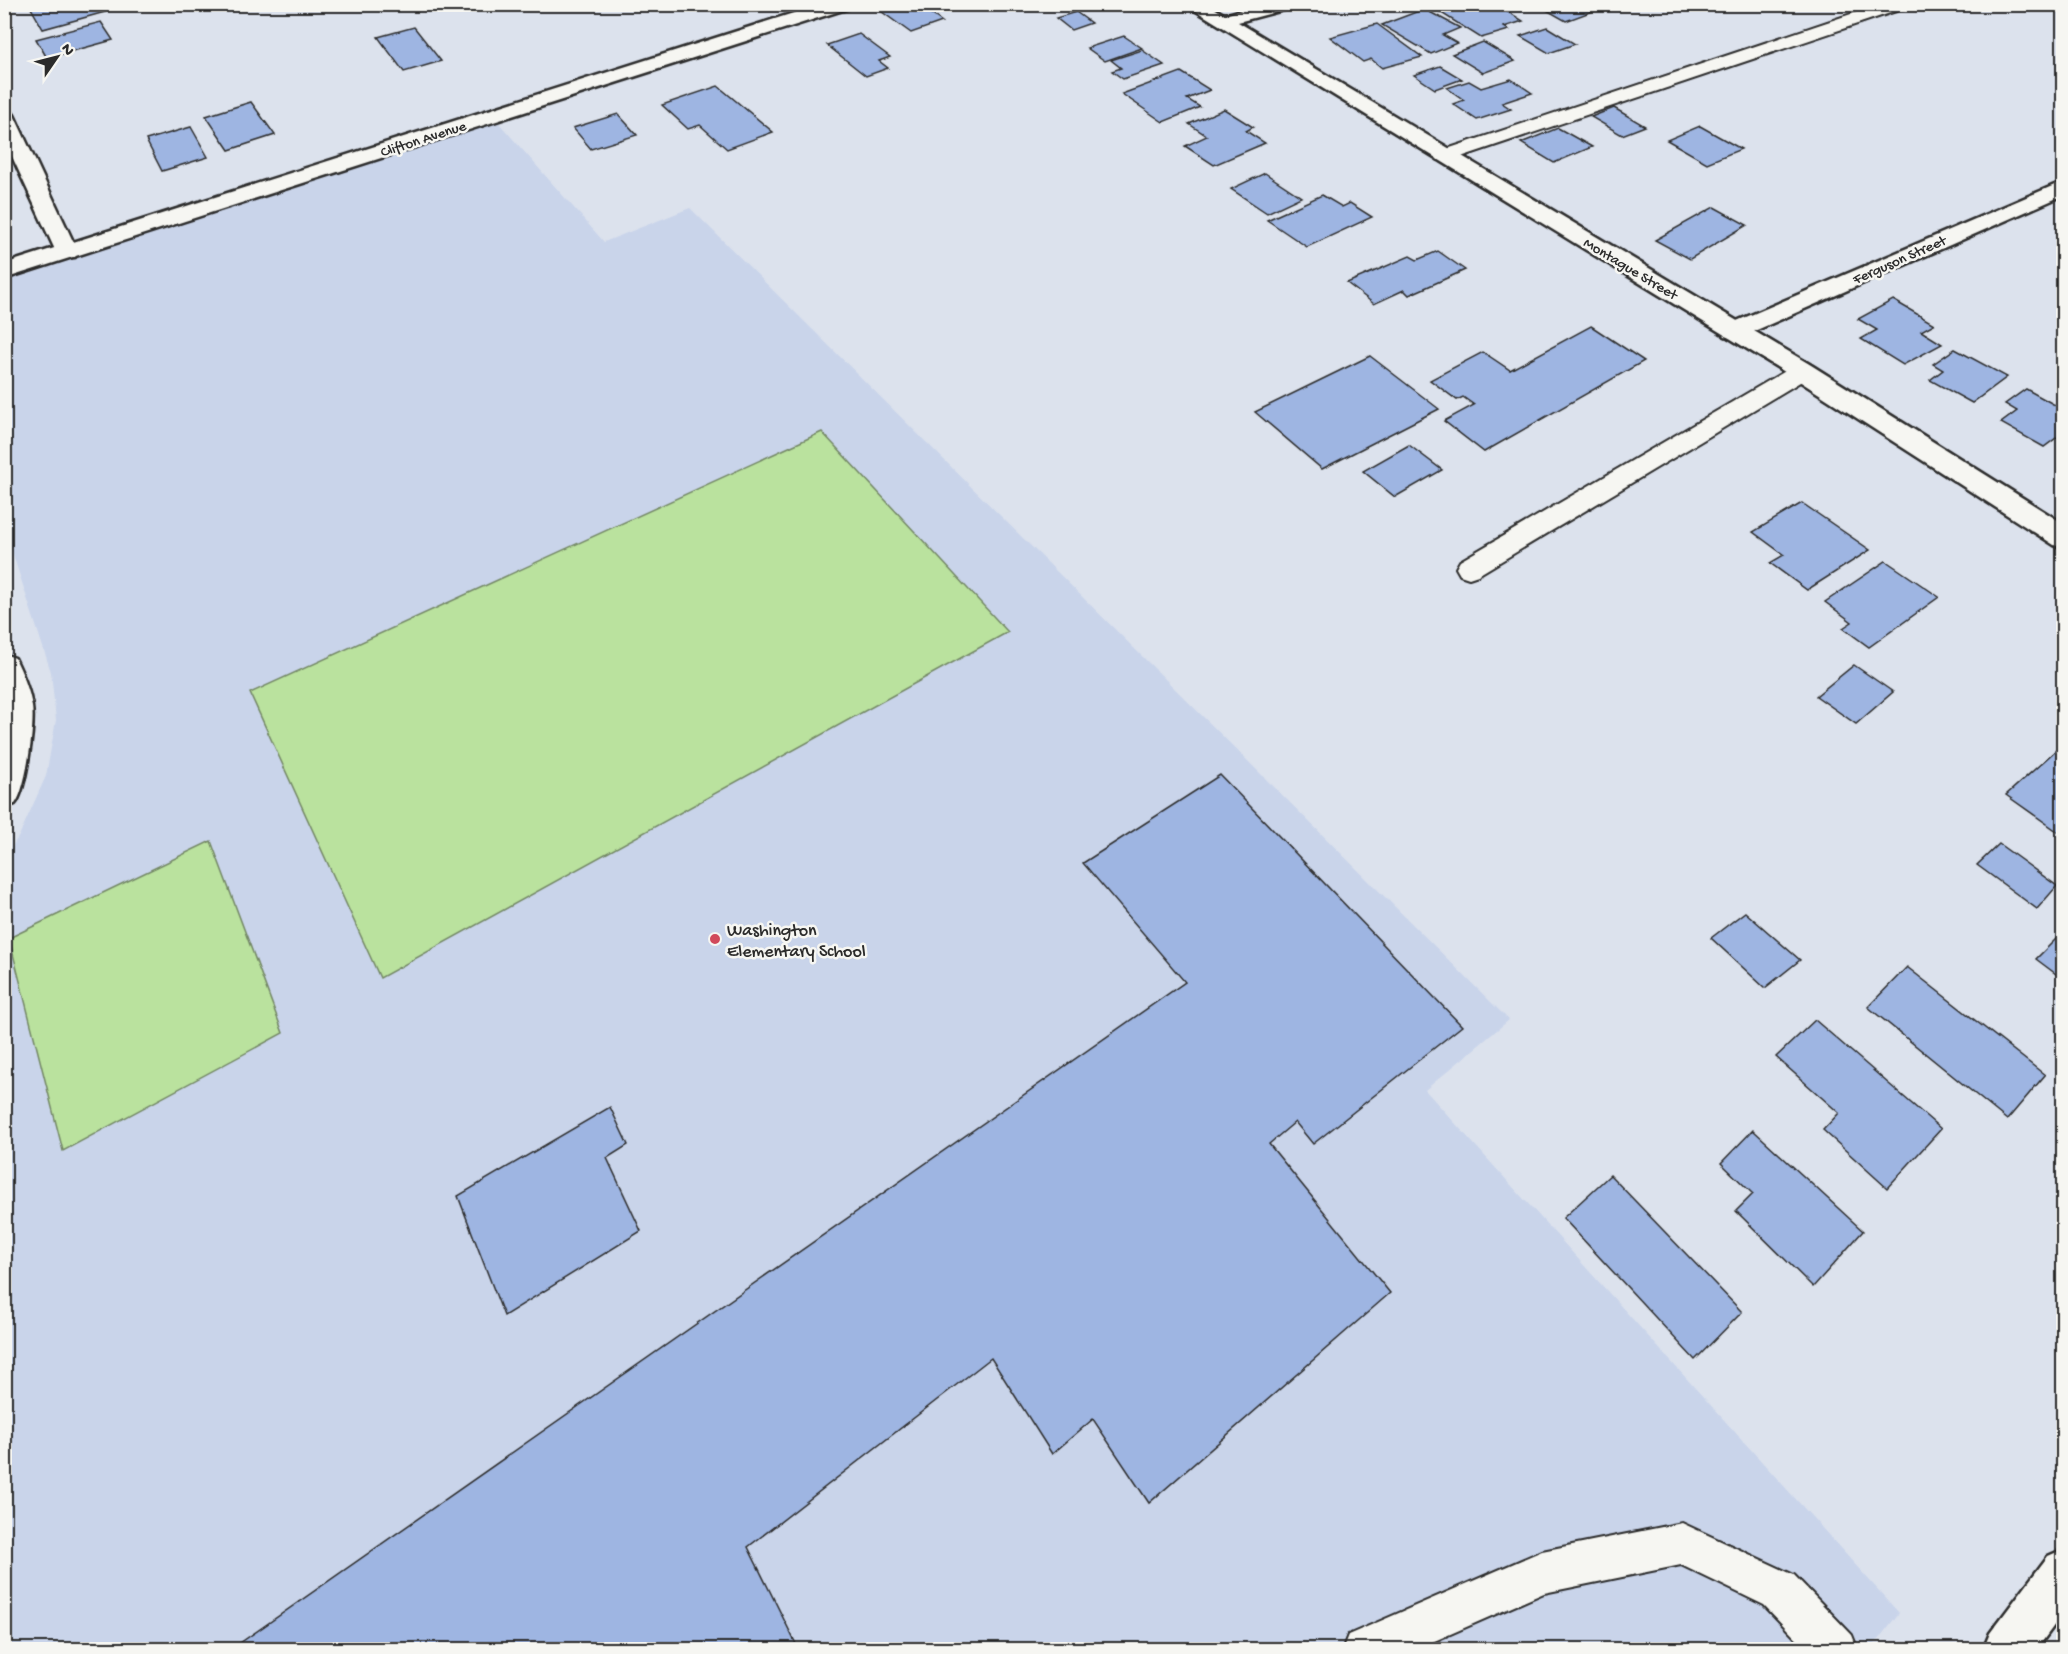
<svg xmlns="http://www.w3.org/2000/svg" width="2068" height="1654" font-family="'Gochi Hand',sans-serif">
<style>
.built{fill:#c9d4ea}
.green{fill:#bae29e;stroke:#728664;stroke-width:1.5}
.building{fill:#9eb5e2;stroke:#2b2b2b;stroke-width:1.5}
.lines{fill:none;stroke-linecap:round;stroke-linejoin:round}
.lane-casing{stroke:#2b2b2b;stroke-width:4}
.street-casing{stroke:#2b2b2b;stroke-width:5}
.secondary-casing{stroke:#2b2b2b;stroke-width:5}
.lane{fill:#f6f6f2;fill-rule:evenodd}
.street{fill:#f6f6f2;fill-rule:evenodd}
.secondary{fill:#f6f6f2;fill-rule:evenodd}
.poi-dot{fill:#d1495b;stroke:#f6f6f2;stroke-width:2}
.labels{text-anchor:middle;stroke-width:5;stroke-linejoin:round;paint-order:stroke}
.far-street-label{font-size:15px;fill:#2b2b2b;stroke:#f6f6f2}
.poi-label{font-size:18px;fill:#2b2b2b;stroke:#f6f6f2;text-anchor:start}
</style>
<rect width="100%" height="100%" fill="#dce2ed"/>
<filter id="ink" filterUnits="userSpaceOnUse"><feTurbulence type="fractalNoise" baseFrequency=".0167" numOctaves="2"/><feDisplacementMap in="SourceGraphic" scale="12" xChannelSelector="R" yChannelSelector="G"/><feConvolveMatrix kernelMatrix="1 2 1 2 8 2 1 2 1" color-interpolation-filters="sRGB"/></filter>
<g filter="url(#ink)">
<path class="built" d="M 498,122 L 604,242 L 690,208 L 1509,1020 L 1425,1090 L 1899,1613 L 1870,1650 L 5,1649 L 5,857 L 19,836 L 46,776 L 56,720 L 51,672 L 5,530 L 4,279 Z"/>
<g class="green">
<path d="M 822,432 L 1008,632 L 380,978 L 250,693 Z"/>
<path d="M 211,841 L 283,1033 L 63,1151 L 9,938 Z"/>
</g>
<g class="building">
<path d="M 44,4 L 100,4 L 105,12 L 43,29 L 31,8 Z"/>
<path d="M 892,4 L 918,4 L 942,22 L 911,33 L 878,9 Z"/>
<path d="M 1450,4 L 1496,4 L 1523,21 L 1504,27 L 1509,30 L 1481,38 L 1435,9 Z"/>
<path d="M 1536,4 L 1596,4 L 1601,8 L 1566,21 Z"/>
<path d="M 1424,9 L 1460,28 L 1443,35 L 1457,43 L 1431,54 L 1382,25 Z"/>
<path d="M 1076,12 L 1091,23 L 1071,30 L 1056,18 Z"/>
<path d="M 101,22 L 113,40 L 47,58 L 36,39 Z"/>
<path d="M 1377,24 L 1422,57 L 1382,68 L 1371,59 L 1363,62 L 1330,37 Z"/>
<path d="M 414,27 L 441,61 L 404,72 L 378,37 Z"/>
<path d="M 1547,27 L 1575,44 L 1549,53 L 1520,36 Z"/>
<path d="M 859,34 L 890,57 L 879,61 L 888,68 L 866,76 L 827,45 Z"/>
<path d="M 1124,36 L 1142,48 L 1105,61 L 1087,48 Z"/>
<path d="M 1483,42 L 1515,61 L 1483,73 L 1452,54 Z"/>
<path d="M 1142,50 L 1164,65 L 1123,79 L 1112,71 L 1121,68 L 1111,60 Z"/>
<path d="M 1440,66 L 1462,79 L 1435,89 L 1414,75 Z"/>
<path d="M 1181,72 L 1210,90 L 1187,99 L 1200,107 L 1163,122 L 1122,94 Z"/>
<path d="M 1511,79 L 1532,93 L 1502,103 L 1511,109 L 1477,120 L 1453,104 L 1464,100 L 1447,88 L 1469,81 L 1481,88 Z"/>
<path d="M 718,86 L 773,132 L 727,149 L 700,125 L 688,129 L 662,105 Z"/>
<path d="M 251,102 L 275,135 L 229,150 L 206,116 Z"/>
<path d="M 1614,108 L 1645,126 L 1622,135 L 1591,117 Z"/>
<path d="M 1224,109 L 1253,127 L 1246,131 L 1265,143 L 1214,165 L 1185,146 L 1207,136 L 1189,124 Z"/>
<path d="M 618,114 L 637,135 L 591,149 L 573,128 Z"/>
<path d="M 1700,126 L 1741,149 L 1707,163 L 1667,140 Z"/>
<path d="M 191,127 L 208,157 L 162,171 L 146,140 Z"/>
<path d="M 1558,128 L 1592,147 L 1554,163 L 1521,143 Z"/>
<path d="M 1265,173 L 1301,197 L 1267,213 L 1231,189 Z"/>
<path d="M 1322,195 L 1342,207 L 1350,203 L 1372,217 L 1307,247 L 1267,220 Z"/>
<path d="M 1714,207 L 1747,225 L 1690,259 L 1655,240 Z"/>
<path d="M 1438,251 L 1465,270 L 1409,295 L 1404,290 L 1374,304 L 1347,283 L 1410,256 L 1417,260 Z"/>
<path d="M 1893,300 L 1934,324 L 1921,331 L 1942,344 L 1903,365 L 1861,339 L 1877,330 L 1858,319 Z"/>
<path d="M 1591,326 L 1644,361 L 1484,452 L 1444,421 L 1474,405 L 1463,397 L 1457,400 L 1430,380 L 1483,352 L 1510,370 Z"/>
<path d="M 1955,349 L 2007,377 L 1972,403 L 1930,380 L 1943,370 L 1933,364 Z"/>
<path d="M 1370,356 L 1439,409 L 1322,469 L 1255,412 Z"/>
<path d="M 2026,389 L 2064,410 L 2064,432 L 2044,447 L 2001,423 L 2017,411 L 2005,404 Z"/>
<path d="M 1409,445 L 1442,470 L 1395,497 L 1363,471 Z"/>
<path d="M 1802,503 L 1870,550 L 1807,590 L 1770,563 L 1784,555 L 1753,532 Z"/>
<path d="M 1886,561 L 1939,597 L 1869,647 L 1843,628 L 1852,622 L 1825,602 Z"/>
<path d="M 1854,665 L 1893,692 L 1856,724 L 1816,696 Z"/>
<path d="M 2064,743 L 2064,836 L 2006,795 Z"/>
<path d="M 1220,775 L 1462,1026 L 1313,1144 L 1295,1122 L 1269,1144 L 1390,1293 L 1149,1503 L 1093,1419 L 1052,1454 L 991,1358 L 748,1547 L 799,1650 L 230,1650 L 1185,982 L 1083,863 Z"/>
<path d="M 1999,844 L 2057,886 L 2037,909 L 1977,865 Z"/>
<path d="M 1745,912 L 1800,960 L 1765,988 L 1711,938 Z"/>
<path d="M 2064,931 L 2064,980 L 2036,959 Z"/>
<path d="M 1907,967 L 2045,1075 L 2007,1120 L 1868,1007 Z"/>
<path d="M 1815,1020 L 1941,1129 L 1887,1188 L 1823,1130 L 1839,1113 L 1776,1057 Z"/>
<path d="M 610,1107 L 628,1145 L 607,1158 L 641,1231 L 504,1316 L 458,1196 Z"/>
<path d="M 1753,1130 L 1863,1231 L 1813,1287 L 1736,1211 L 1753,1194 L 1721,1163 Z"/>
<path d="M 1610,1175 L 1742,1312 L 1695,1360 L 1563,1218 Z"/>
</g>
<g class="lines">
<defs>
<g id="lane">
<path d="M 1881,4 L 1907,4 L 1905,8 L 1452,160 L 1438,160 L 1435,156 L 1438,152 Z"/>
<path d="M 1802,364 L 1810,366 L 1813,371 L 1810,376 L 1478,575 L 1469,578 L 1460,575 L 1456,568 L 1460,561 L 1794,366 Z"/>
<path d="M 1682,1523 L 1794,1575 L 1852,1635 L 1858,1650 L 1807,1650 L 1764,1605 L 1681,1565 L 1544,1593 L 1414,1650 L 1342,1650 L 1348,1635 L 1542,1551 Z"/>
</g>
<g id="street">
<path d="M 4,109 L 11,111 L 14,115 L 78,252 L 75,257 L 59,257 L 56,252 L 4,139 Z"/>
<path d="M 2064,181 L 2064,195 L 1743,336 L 1734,339 L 1725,336 L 1722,331 L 1725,326 Z"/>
<path d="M 4,654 L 15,658 C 22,672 30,691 32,707 C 35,724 26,791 15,804 L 4,807 Z"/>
<path d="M 2064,1549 L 2064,1612 L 2036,1650 L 1983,1650 L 1990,1633 L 2048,1556 Z"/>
</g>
<g id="secondary">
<path d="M 822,4 L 851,4 L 849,8 L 4,279 L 4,264 Z"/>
<path d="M 1185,4 L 1208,4 L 1225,15 L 1261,4 L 1293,4 L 1291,8 L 1238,22 L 1811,365 L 2064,524 L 2064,548 L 2054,545 L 1793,377 Z"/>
</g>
</defs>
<use href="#lane" class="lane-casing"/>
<use href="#street" class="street-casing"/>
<use href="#secondary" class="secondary-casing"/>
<use href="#lane" class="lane"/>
<use href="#street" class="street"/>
<use href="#secondary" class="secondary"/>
</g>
</g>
<circle class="poi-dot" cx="715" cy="939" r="6"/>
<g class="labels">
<g class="far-street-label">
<text transform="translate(423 138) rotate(-18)" y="5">Clifton Avenue</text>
<text transform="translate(1899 259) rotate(-24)" y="5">Ferguson Street</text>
<text transform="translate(1631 268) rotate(31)" y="5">Montague Street</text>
</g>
<g class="poi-label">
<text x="727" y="935">Washington<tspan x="727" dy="21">Elementary School</tspan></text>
</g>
</g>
<rect width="2068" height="1654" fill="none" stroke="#f6f6f2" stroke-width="24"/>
<rect x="12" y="12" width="2044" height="1630" fill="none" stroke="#2b2b2b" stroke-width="2" filter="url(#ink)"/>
<g transform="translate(57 57) rotate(55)" stroke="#f6f6f2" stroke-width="4.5" paint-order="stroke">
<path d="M0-4.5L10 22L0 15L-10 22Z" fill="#2b2b2b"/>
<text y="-9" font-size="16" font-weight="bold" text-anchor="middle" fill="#2b2b2b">N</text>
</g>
</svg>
